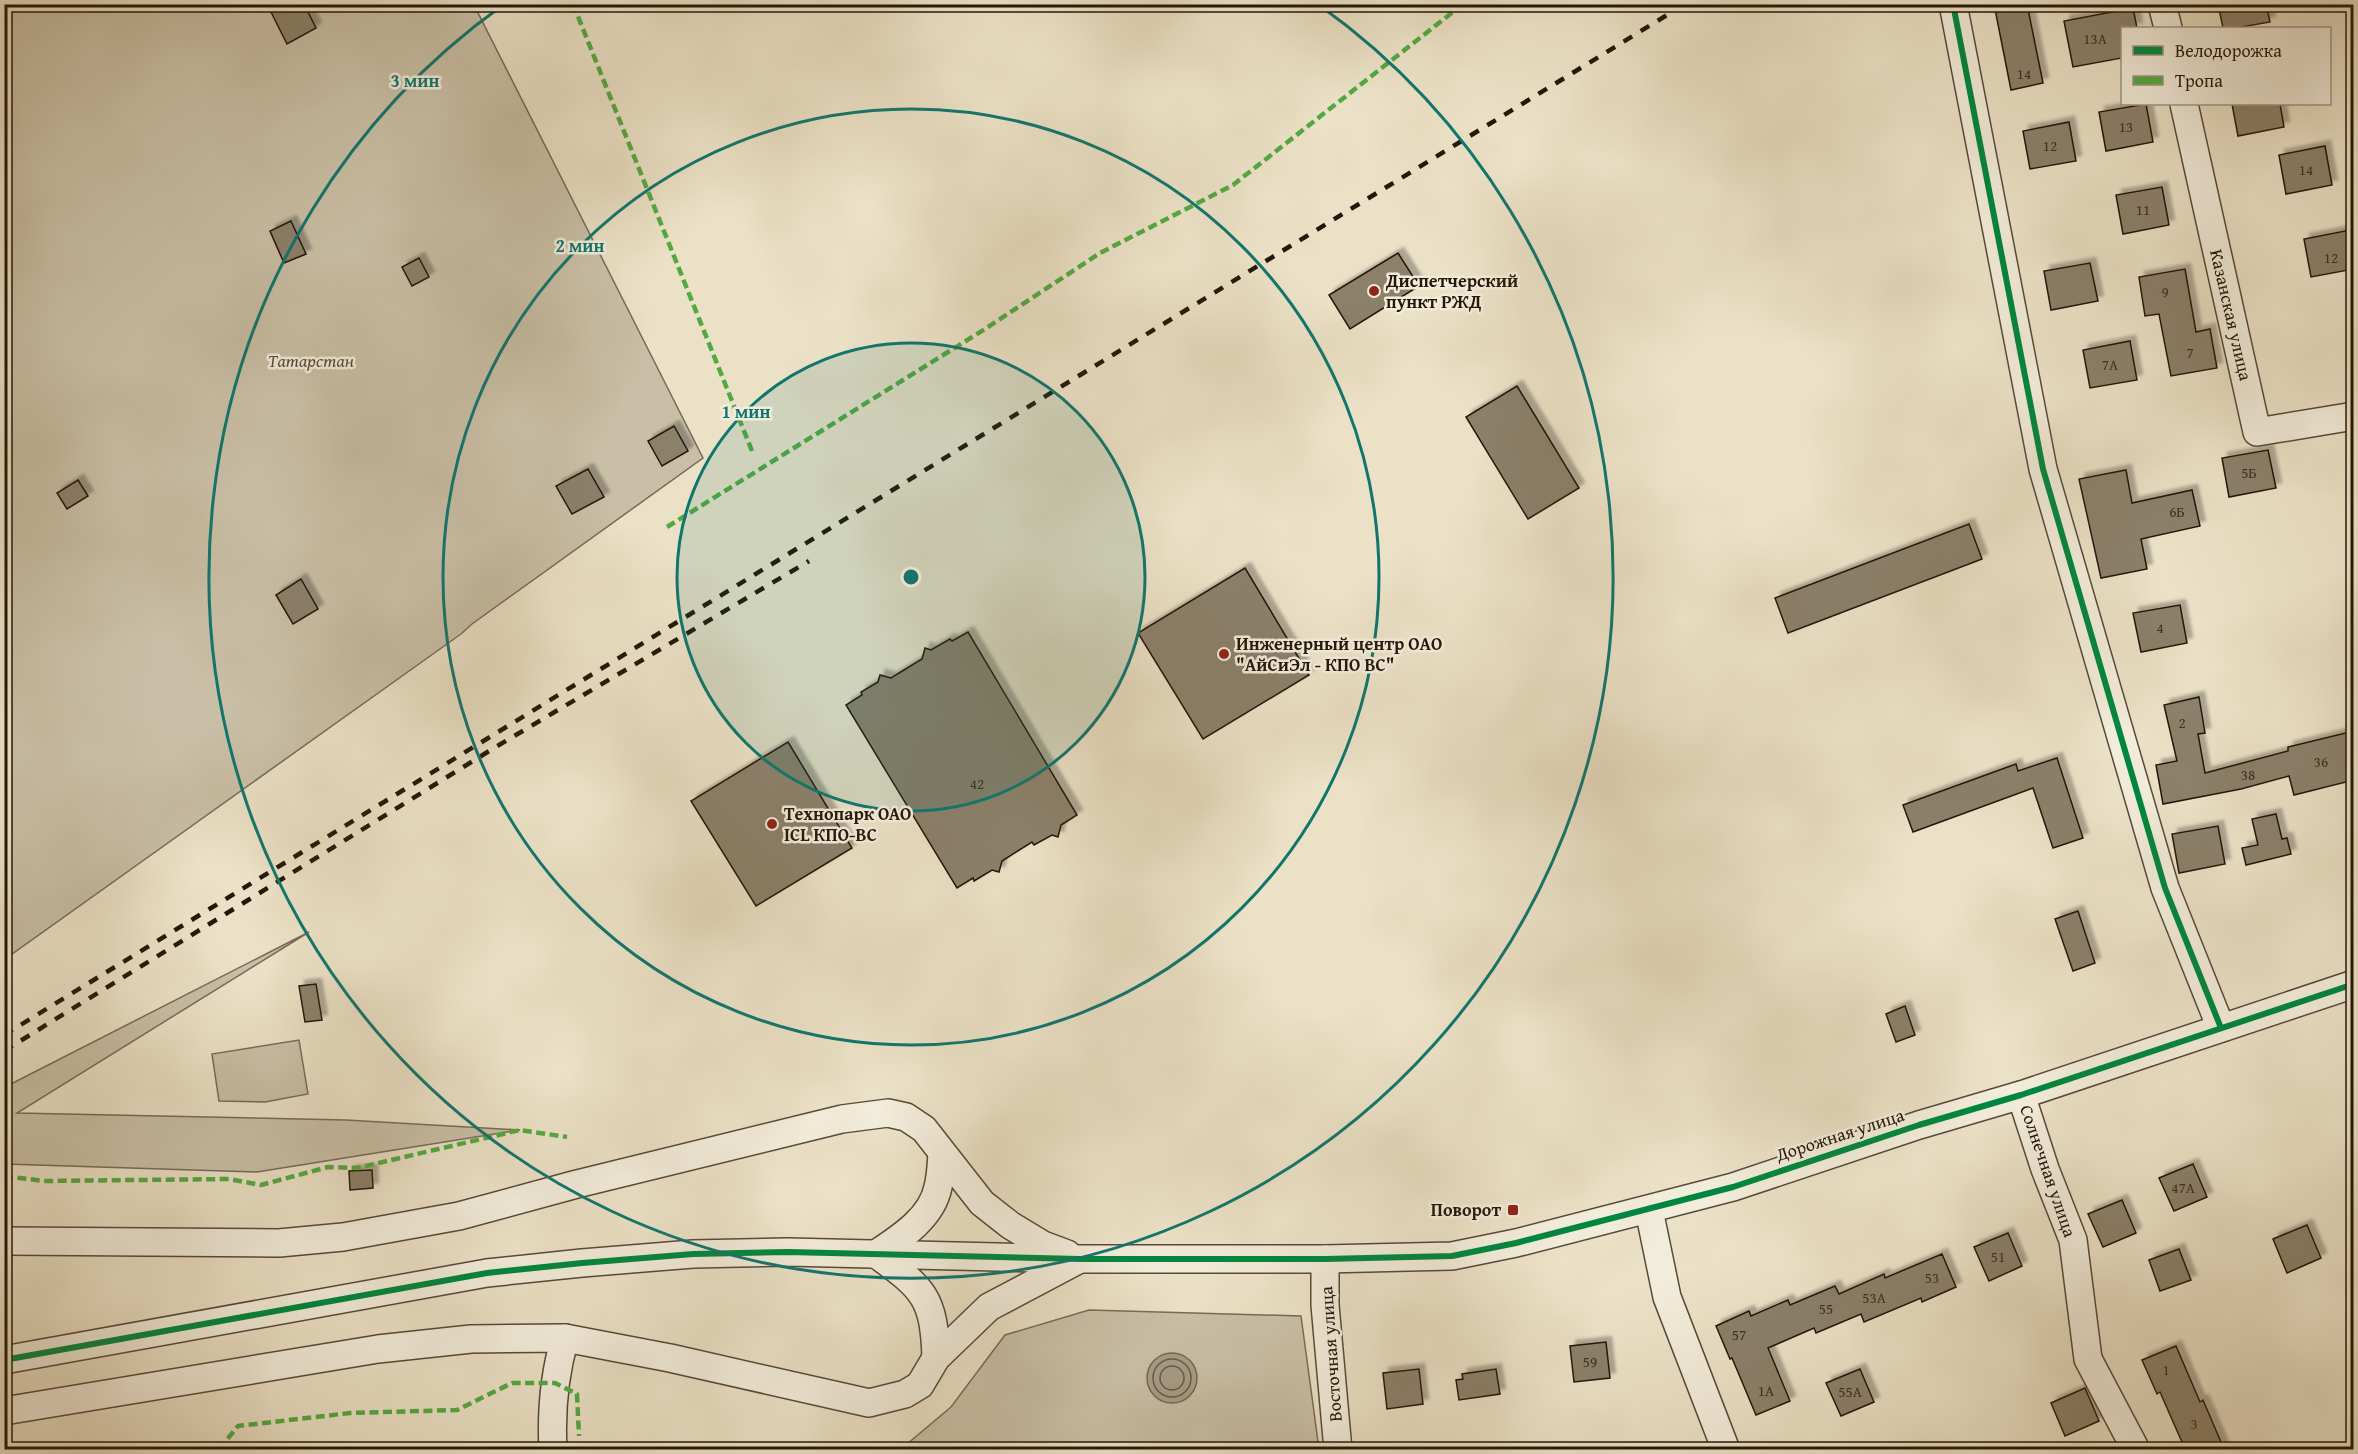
<svg xmlns="http://www.w3.org/2000/svg" width="2358" height="1454" font-family="'Gentium Book Plus',serif">
<style>
.green{fill:#c9bfa6;stroke:#766b58;stroke-width:1.5}
.water{fill:#a79c86;stroke:#736754;stroke-width:1.5}
.lines{fill:none;stroke-linecap:round;stroke-linejoin:round}
.shore{stroke:#665a48;stroke-width:1.5}
.building{fill:#8b806b;stroke:#241709;stroke-width:1.5;filter:url(#shadow)}
.minor-casing{stroke:#564a38;stroke-width:30}
.minor{stroke:#f2ecda;stroke-width:27}
.rail{stroke:#241709;stroke-width:4.5;stroke-dasharray:10 10;stroke-linecap:butt}
.quiet{stroke:#53a941;stroke-width:4.5;stroke-dasharray:9 4.5;stroke-linecap:butt}
.cycleway-casing{stroke:#f2ecda;stroke-width:10}
.cycleway{stroke:#00873e;stroke-width:6}
.ring{fill:none;stroke:#0f766e;stroke-width:3}
.poi-dot{fill:#8f2418;stroke:#f2ecda;stroke-width:2}
.labels{text-anchor:middle;stroke-width:5;stroke-linejoin:round;paint-order:stroke}
.number-label{font-size:15px;fill:#3e3122}
.poi-label{font-size:18px;font-weight:bold;fill:#241709;stroke:#f2ecda;text-anchor:start}
.street-label{font-size:18px;fill:#241709;stroke:#f2ecda}
.park-label{font-size:18px;font-style:italic;fill:#564938;stroke:#f2ecda}
.centre{fill:#0f766e;stroke:#f2ecda;stroke-width:3}
.ring-label{font-size:18px;text-anchor:middle;font-weight:bold;fill:#0f766e;stroke:#f2ecda;stroke-width:5;stroke-linejoin:round;paint-order:stroke}
</style>
<defs>
<filter id="shadow"><feDropShadow dx="5.5" dy="-5.5" stdDeviation="1.5" flood-color="#0004"/></filter>
</defs>
<rect width="100%" height="100%" fill="#ebe1c6"/>
<filter id="stains"><feTurbulence type="fractalNoise" baseFrequency=".00333" numOctaves="4"/><feColorMatrix values="0 0 0 0 .2 0 0 0 0 .09 0 0 0 0 .02 0 0 0 .5 -.17"/></filter>
<radialGradient id="worn" r=".72"><stop offset=".6" stop-color="#630" stop-opacity="0"/><stop offset="1" stop-color="#630" stop-opacity=".3"/></radialGradient>
<g class="green">
<path d="M 5,5 L 474,5 L 703,458 L 472,624 L 461,634 L 5,959 Z"/>
<path d="M 309,932 L 17,1113 L 346,1120 L 520,1130 L 257,1172 L 5,1164 L 5,1087 Z"/>
<path d="M 299,1040 L 308,1094 L 265,1102 L 219,1101 L 212,1054 Z"/>
<path d="M 1089,1310 L 1301,1316 L 1319,1449 L 900,1450 L 951,1407 L 1005,1335 Z"/>
</g>
<circle class="water" cx="1172" cy="1378" r="25"/>
<g class="lines">
<g class="shore">
<circle cx="1172" cy="1378" r="19"/>
<circle cx="1172" cy="1378" r="12"/>
</g>
</g>
<g class="building">
<path d="M 267,4 L 304,4 L 316,28 L 287,44 Z"/>
<path d="M 1994,4 L 2027,4 L 2043,83 L 2011,90 Z"/>
<path d="M 2218,4 L 2266,4 L 2270,22 L 2236,28 L 2223,28 Z"/>
<path d="M 2133,8 L 2137,28 L 2122,28 L 2122,58 L 2073,67 L 2064,21 Z"/>
<path d="M 2146,104 L 2153,142 L 2106,151 L 2099,112 Z"/>
<path d="M 2232,104 L 2280,104 L 2284,127 L 2238,136 Z"/>
<path d="M 2069,122 L 2076,161 L 2030,169 L 2023,131 Z"/>
<path d="M 2325,146 L 2332,185 L 2286,194 L 2279,155 Z"/>
<path d="M 2162,187 L 2169,225 L 2123,234 L 2116,195 Z"/>
<path d="M 291,221 L 306,254 L 284,263 L 270,231 Z"/>
<path d="M 2350,230 L 2354,247 L 2354,269 L 2311,277 L 2304,239 Z"/>
<path d="M 1398,253 L 1419,286 L 1350,329 L 1329,295 Z"/>
<path d="M 419,258 L 429,277 L 412,286 L 402,267 Z"/>
<path d="M 2090,263 L 2098,301 L 2051,310 L 2044,271 Z"/>
<path d="M 2185,269 L 2196,332 L 2210,329 L 2217,368 L 2171,376 L 2159,314 L 2145,316 L 2139,277 Z"/>
<path d="M 2130,341 L 2137,380 L 2090,388 L 2083,350 Z"/>
<path d="M 1517,386 L 1579,488 L 1528,519 L 1466,417 Z"/>
<path d="M 674,426 L 688,451 L 662,466 L 648,441 Z"/>
<path d="M 2268,450 L 2276,488 L 2229,497 L 2222,458 Z"/>
<path d="M 588,469 L 604,497 L 572,514 L 556,486 Z"/>
<path d="M 2126,470 L 2132,503 L 2192,490 L 2200,526 L 2141,539 L 2147,569 L 2101,578 L 2079,479 Z"/>
<path d="M 78,480 L 88,496 L 67,509 L 57,493 Z"/>
<path d="M 1969,524 L 1982,559 L 1788,633 L 1775,598 Z"/>
<path d="M 1245,568 L 1309,675 L 1203,739 L 1138,633 Z"/>
<path d="M 301,579 L 318,609 L 293,624 L 276,595 Z"/>
<path d="M 2180,605 L 2187,643 L 2141,652 L 2133,613 Z"/>
<path d="M 968,632 L 1077,815 L 1061,825 L 1058,837 L 1052,835 L 1034,845 L 1032,842 L 1002,861 L 999,872 L 992,870 L 974,881 L 973,878 L 957,888 L 846,705 L 862,695 L 861,692 L 878,682 L 880,675 L 891,678 L 922,659 L 925,648 L 931,650 L 950,639 L 952,641 Z"/>
<path d="M 2199,697 L 2205,733 L 2198,734 L 2205,773 L 2288,751 L 2288,747 L 2354,731 L 2354,780 L 2294,795 L 2289,776 L 2241,789 L 2163,804 L 2156,765 L 2177,761 L 2164,705 Z"/>
<path d="M 788,742 L 852,848 L 756,906 L 691,801 Z"/>
<path d="M 2057,758 L 2083,838 L 2053,848 L 2033,788 L 1913,832 L 1903,805 L 2016,764 L 2018,771 Z"/>
<path d="M 2276,814 L 2282,839 L 2287,838 L 2291,854 L 2246,865 L 2242,848 L 2258,845 L 2252,819 Z"/>
<path d="M 2218,826 L 2225,864 L 2179,873 L 2172,834 Z"/>
<path d="M 2078,911 L 2095,963 L 2073,971 L 2055,919 Z"/>
<path d="M 316,984 L 322,1020 L 305,1022 L 299,986 Z"/>
<path d="M 1905,1006 L 1915,1035 L 1896,1042 L 1886,1014 Z"/>
<path d="M 2193,1164 L 2207,1197 L 2174,1211 L 2159,1178 Z"/>
<path d="M 372,1170 L 373,1188 L 350,1190 L 349,1171 Z"/>
<path d="M 2122,1200 L 2136,1233 L 2103,1247 L 2088,1214 Z"/>
<path d="M 2307,1225 L 2321,1258 L 2287,1273 L 2273,1239 Z"/>
<path d="M 2008,1233 L 2022,1266 L 1989,1281 L 1974,1247 Z"/>
<path d="M 2179,1249 L 2191,1280 L 2160,1291 L 2149,1260 Z"/>
<path d="M 1942,1254 L 1956,1287 L 1922,1302 L 1921,1298 L 1864,1322 L 1861,1314 L 1816,1333 L 1814,1328 L 1768,1348 L 1790,1401 L 1756,1415 L 1732,1358 L 1730,1359 L 1716,1326 L 1749,1311 L 1751,1316 L 1788,1300 L 1790,1305 L 1835,1286 L 1839,1294 L 1884,1274 L 1885,1278 Z"/>
<path d="M 1606,1342 L 1610,1378 L 1574,1382 L 1570,1346 Z"/>
<path d="M 2176,1346 L 2200,1402 L 2203,1400 L 2224,1449 L 2185,1449 L 2160,1392 L 2157,1394 L 2142,1360 Z"/>
<path d="M 1419,1369 L 1423,1404 L 1387,1409 L 1383,1373 Z"/>
<path d="M 1496,1369 L 1500,1394 L 1459,1400 L 1456,1380 L 1463,1379 L 1462,1374 Z"/>
<path d="M 1860,1369 L 1874,1402 L 1841,1416 L 1826,1383 Z"/>
<path d="M 2085,1388 L 2099,1421 L 2065,1436 L 2051,1403 Z"/>
</g>
<g class="lines">
<defs>
<g id="minor">
<path d="M 1953,4 L 2043,469 L 2165,888 L 2221,1028"/>
<path d="M 2162,4 L 2168,28"/>
<path d="M 2184,104 L 2257,432 L 2354,416"/>
<path d="M 2021,1095 L 2045,1169 L 2073,1240 L 2088,1359 L 2136,1450"/>
<path d="M 1649,1210 L 1667,1297 L 1726,1450"/>
<path d="M 4,1241 L 279,1243 L 343,1237 L 459,1216 L 577,1184 L 842,1119 L 888,1113 L 906,1117 L 924,1129 L 982,1203 L 1010,1225 L 1043,1245 L 1067,1254"/>
<path d="M 876,1254 C 924,1289 934,1297 936,1358"/>
<path d="M 876,1254 C 900,1238 932,1218 938,1187 C 941,1176 941,1165 942,1154"/>
<path d="M 1325,1259 L 1325,1305 L 1338,1450"/>
<path d="M 4,1360 L 487,1273 L 582,1263 L 693,1254 L 788,1252 L 1080,1259 L 1325,1259 L 1452,1256 L 1516,1243 L 1733,1187 L 1919,1125 L 2021,1095 L 2354,984"/>
<path d="M 4,1411 L 378,1349 L 471,1339 L 565,1338 L 670,1358 L 869,1403 L 905,1394 L 920,1385 L 936,1358 L 989,1307 L 1076,1261"/>
<path d="M 553,1450 C 551,1412 554,1375 565,1338"/>
</g>
</defs>
<use href="#minor" class="minor-casing"/>
<use href="#minor" class="minor"/>
<g class="rail">
<path d="M 4,1035 L 1685,4"/>
<path d="M 4,1051 L 494,748 L 809,561"/>
</g>
<g class="quiet">
<path d="M 573,4 L 752,451"/>
<path d="M 667,527 L 985,329 L 1100,253 L 1233,185 L 1463,4"/>
<path d="M 4,1176 L 44,1181 L 229,1179 L 261,1185 L 328,1167 L 357,1168 L 520,1130 L 567,1137"/>
<path d="M 934,1444 L 940,1450"/>
<path d="M 205,1450 L 221,1447 L 238,1426 L 350,1413 L 457,1410 L 512,1383 L 555,1383 L 577,1394 L 579,1436"/>
</g>
<defs>
<g id="cycleway">
<path d="M 1953,4 L 2043,469 L 2165,888 L 2221,1028"/>
<path d="M 4,1360 L 487,1273 L 582,1263 L 693,1254 L 788,1252 L 1080,1259 L 1325,1259 L 1452,1256 L 1516,1243 L 1733,1187 L 1919,1125 L 2021,1095 L 2354,984"/>
</g>
</defs>
<use href="#cycleway" class="cycleway-casing"/>
<use href="#cycleway" class="cycleway"/>
</g>
<circle cx="911" cy="577" r="234" fill="#0f766e" fill-opacity=".12"/>
<g class="ring">
<circle cx="911" cy="577" r="234"/>
<circle cx="911" cy="577" r="468"/>
<path d="M1319 5A702 702 0 1 1 503 5"/>
</g>
<g class="poi-dot">
<circle cx="1374" cy="291" r="6"/>
<circle cx="1224" cy="654" r="6"/>
<circle cx="772" cy="824" r="6"/>
<rect x="1507" y="1204" width="12" height="12" rx="3"/>
</g>
<g class="labels">
<g class="number-label">
<text x="2095" y="44">13А</text>
<text x="2024" y="79">14</text>
<text x="2126" y="132">13</text>
<text x="2050" y="151">12</text>
<text x="2306" y="175">14</text>
<text x="2143" y="215">11</text>
<text x="2331" y="263">12</text>
<text x="2165" y="297">9</text>
<text x="2190" y="358">7</text>
<text x="2110" y="370">7А</text>
<text x="2249" y="478">5Б</text>
<text x="2177" y="517">6Б</text>
<text x="2160" y="633">4</text>
<text x="2182" y="728">2</text>
<text x="2321" y="767">36</text>
<text x="2248" y="780">38</text>
<text x="977" y="789">42</text>
<text x="2183" y="1193">47А</text>
<text x="1998" y="1262">51</text>
<text x="1932" y="1283">53</text>
<text x="1874" y="1303">53А</text>
<text x="1826" y="1314">55</text>
<text x="1739" y="1340">57</text>
<text x="1590" y="1367">59</text>
<text x="2166" y="1375">1</text>
<text x="1766" y="1396">1А</text>
<text x="1850" y="1397">55А</text>
<text x="2194" y="1429">3</text>
</g>
<g class="poi-label">
<text x="1386" y="287">Диспетчерский<tspan x="1386" dy="21">пункт РЖД</tspan></text>
<text x="1236" y="650">Инженерный центр ОАО<tspan x="1236" dy="21">"АйСиЭл - КПО ВС"</tspan></text>
<text x="784" y="820">Технопарк OAO<tspan x="784" dy="21">ICL КПО-ВС</tspan></text>
<text x="1501" y="1216" text-anchor="end">Поворот</text>
</g>
<g class="street-label">
<text transform="translate(2231 315) rotate(77)" y="6">Казанская улица</text>
<text transform="translate(1840 1135) rotate(-18)" y="6">Дорожная улица</text>
<text transform="translate(2048 1171) rotate(71)" y="6">Солнечная улица</text>
<text transform="translate(1331 1354) rotate(-94)" y="6">Восточная улица</text>
</g>
<g class="park-label">
<text x="311" y="367">Татарстан</text>
</g>
</g>
<circle cx="911" cy="577" r="9" class="centre"/>
<g class="ring-label">
<text x="415" y="87">3 мин</text>
<text x="580" y="252">2 мин</text>
<text x="746" y="418">1 мин</text>
</g>
<rect width="2358" height="1454" fill="none" stroke="#ebe1c6" stroke-width="24"/>
<rect x="6" y="6" width="2346" height="1442" fill="none" stroke="#241709" stroke-width="3"/>
<rect x="12" y="12" width="2334" height="1430" fill="none" stroke="#241709" stroke-width="1.5"/>
<rect x="2121" y="27" width="210" height="78" fill="#f2ecda" stroke="#a09786" stroke-width="1.5"/>
<rect x="2133" y="46" width="30" height="9" fill="#00873e" stroke="#a09786" stroke-width="1.5"/>
<text x="2175" y="57" font-size="18" fill="#241709">Велодорожка</text>
<rect x="2133" y="76" width="30" height="9" fill="#53a941" stroke="#a09786" stroke-width="1.5"/>
<text x="2175" y="87" font-size="18" fill="#241709">Тропа</text>
<rect width="100%" height="100%" filter="url(#stains)"/>
<rect width="100%" height="100%" fill="url(#worn)"/>
</svg>
